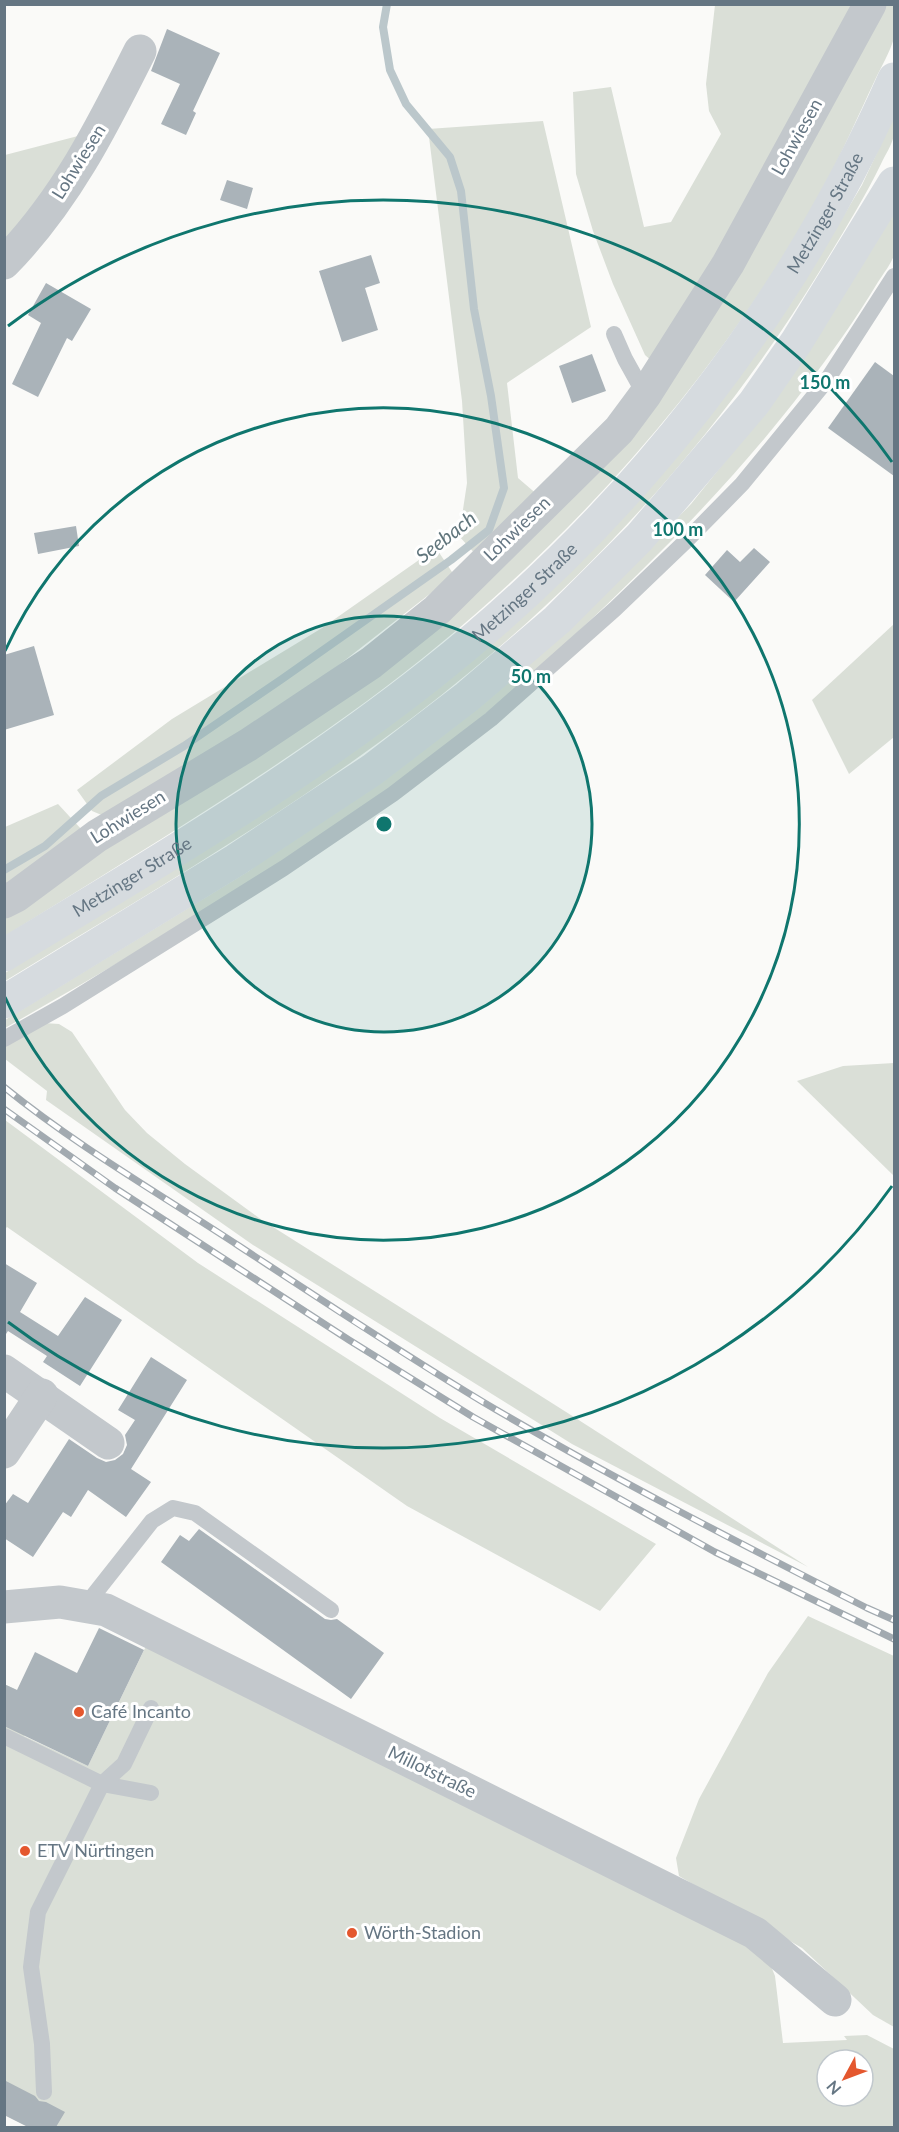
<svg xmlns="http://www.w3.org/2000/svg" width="899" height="2132" font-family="Lato,sans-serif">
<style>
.green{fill:#dadfd7;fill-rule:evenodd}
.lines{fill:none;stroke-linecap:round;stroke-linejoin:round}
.stream{stroke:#bbc7cb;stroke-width:8}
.building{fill:#aab3b9}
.lane{stroke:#c3c8cc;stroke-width:16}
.street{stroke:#c3c8cc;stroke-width:33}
.primary{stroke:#d6dbdf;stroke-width:33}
.rail-casing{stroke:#a2aab0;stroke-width:7}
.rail{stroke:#fff;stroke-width:4.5;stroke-dasharray:14;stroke-linecap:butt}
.ring{fill:none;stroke:#0f766e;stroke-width:3}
.poi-dot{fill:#e4572e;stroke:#fff;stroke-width:2}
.labels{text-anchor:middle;stroke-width:6;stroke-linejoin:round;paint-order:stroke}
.street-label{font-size:18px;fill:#657683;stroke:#fff}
.poi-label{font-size:18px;fill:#657683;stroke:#fff;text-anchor:start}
.water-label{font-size:20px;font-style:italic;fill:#60757c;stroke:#fff}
.centre{fill:#0f766e;stroke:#fff;stroke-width:3}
.ring-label{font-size:18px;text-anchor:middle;font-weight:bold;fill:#0f766e;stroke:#fff;stroke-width:6;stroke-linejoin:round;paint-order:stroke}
</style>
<rect width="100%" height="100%" fill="#fafaf8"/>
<g class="green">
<path d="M 715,5 L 863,5 L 655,364 L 645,355 L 613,284 L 593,231 L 576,174 L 573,92 L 611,87 L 644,227 L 671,222 L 721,134 L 709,111 L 706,84 Z"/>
<path d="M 878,5 L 894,5 C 894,15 897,28 894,38 C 890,52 881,67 875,80 C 858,116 842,153 823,188 C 715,387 549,567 367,701 C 251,786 127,860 5,936 L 5,909 L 300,716 L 582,479 Z"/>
<path d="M 894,116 C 894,122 896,130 894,135 C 892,145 885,155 881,164 C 863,201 842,234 821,269 C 728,422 609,557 471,671 C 328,790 164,884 5,981 L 5,973 L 300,788 L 683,447 L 736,381 L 793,300 L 862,185 Z"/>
<path d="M 543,121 L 591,327 L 507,383 L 518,478 L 539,496 L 477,556 L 459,536 L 467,483 L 462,401 L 428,129 Z"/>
<path d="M 101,130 L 5,263 L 5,155 Z"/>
<path d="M 894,212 C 894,223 897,245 894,255 C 891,264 883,274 878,282 C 856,319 830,355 804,389 C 753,456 698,515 638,574 C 559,653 475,727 384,792 C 263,879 134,955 5,1028 L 5,1020 L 249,871 L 628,569 L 691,504 L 731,454 Z"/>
<path d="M 436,548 L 454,575 L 335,668 L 250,729 L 104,816 L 92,811 L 77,790 L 172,719 L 322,628 Z"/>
<path d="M 894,624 L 894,737 L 849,774 L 812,700 Z"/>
<path d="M 58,804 L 82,830 L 5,893 L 5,827 Z"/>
<path d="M 44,1023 L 59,1024 L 72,1032 L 125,1110 L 147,1133 L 185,1164 L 262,1220 L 574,1417 L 808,1567 L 572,1444 L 253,1245 L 46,1100 L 47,1091 L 5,1059 L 4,1045 Z"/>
<path d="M 894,1063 L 894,1176 L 797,1081 L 843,1066 Z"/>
<path d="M 5,1120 L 198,1263 L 440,1418 L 656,1544 L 600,1611 L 407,1506 L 7,1227 L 5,1229 Z"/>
<path d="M 808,1616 L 894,1656 L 894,2027 L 873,2015 L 802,1948 L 679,1876 L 676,1858 L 699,1799 L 768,1673 Z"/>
<path d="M 147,1644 L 727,1926 L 768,1959 L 775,1976 L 783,2043 L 847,2040 L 844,2036 L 867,2035 L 894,2049 L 894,2127 L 28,2127 L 5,2115 L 4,1684 L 41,1701 L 24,1736 L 88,1766 ZM 827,2060 L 863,2060 L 863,2096 L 827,2096 Z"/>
</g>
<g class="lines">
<path class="stream" d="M 4,870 L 45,846 L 101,796 L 184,746 L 282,679 L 451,560 L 489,530 L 504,488 L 491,396 L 474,309 L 461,191 L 450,157 L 406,104 L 390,70 L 383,27 L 387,4"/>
</g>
<g class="building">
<path d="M 167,29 L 220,53 L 193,111 L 196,113 L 186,135 L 161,124 L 180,84 L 151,71 Z"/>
<path d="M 227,180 L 253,188 L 247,209 L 220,200 Z"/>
<path d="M 371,255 L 380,283 L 365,288 L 378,330 L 342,342 L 319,271 Z"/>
<path d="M 46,283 L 91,309 L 72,341 L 67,338 L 38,397 L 12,384 L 41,323 L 28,315 Z"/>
<path d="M 592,354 L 606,391 L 572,403 L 559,366 Z"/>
<path d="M 875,362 L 894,376 L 894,476 L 828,428 Z"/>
<path d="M 76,526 L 79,546 L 38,554 L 34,533 Z"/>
<path d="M 754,548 L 770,562 L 734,602 L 705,575 L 727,550 L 740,562 Z"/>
<path d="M 34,646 L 54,715 L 4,730 L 4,655 Z"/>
<path d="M 4,1263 L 37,1283 L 20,1312 L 58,1336 L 85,1297 L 122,1320 L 80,1386 L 43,1362 L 47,1356 L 8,1331 L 4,1337 Z"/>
<path d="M 151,1357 L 187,1380 L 131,1469 L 151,1482 L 126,1517 L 88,1490 L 71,1517 L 63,1512 L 33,1557 L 4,1538 L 4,1506 L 13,1494 L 28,1503 L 69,1439 L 97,1458 L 106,1462 L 115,1460 L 123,1454 L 127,1445 L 125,1435 L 135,1420 L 118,1410 Z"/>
<path d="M 199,1529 L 325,1619 L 331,1620 L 337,1619 L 384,1653 L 351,1699 L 161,1562 L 180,1535 L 189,1541 Z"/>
<path d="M 99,1628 L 144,1650 L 88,1766 L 4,1726 L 4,1684 L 17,1690 L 35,1652 L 77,1673 Z"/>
<path d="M 4,2080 L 35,2096 L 39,2101 L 46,2102 L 65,2112 L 56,2127 L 28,2127 L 4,2115 Z"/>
</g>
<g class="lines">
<g class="lane">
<path d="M 614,334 L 625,359 L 645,395"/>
<path d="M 4,1039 L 63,1006 L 284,868 L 393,794 L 491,719 L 615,609 L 687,540 L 742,484 L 827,380 L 894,276"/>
<path d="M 85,1606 L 152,1521 L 173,1508 L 195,1513 L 331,1610"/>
<path d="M 4,1736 L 102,1784 L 151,1793"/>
<path d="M 44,2092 L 42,2044 L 31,1967 L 38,1912 L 102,1784 L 124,1764 L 151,1708"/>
</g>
<g class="street">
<path d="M 4,263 C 65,201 102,127 140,51"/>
<path d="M 4,902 L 16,896 L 97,836 L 248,745 L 371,663 L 437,610 L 619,430 L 645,395 L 728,264 L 870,4"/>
<path d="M 4,1371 L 108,1443"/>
<path d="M 4,1452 L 42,1395"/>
<path d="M 4,1607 L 60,1602 L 106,1610 L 755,1933 L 835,2000"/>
</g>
<g class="primary">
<path id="s1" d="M 4,955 C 150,867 297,780 431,674 C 630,517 792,311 894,79"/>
<path d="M 4,1002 L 236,860 L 372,770 L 467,697 L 557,620 L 640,537 L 754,403 L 797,341 L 894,183"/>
</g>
<defs>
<g id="rail">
<path d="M 4,1087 C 78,1147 160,1194 239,1246 C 320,1299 400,1352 483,1402 C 608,1476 737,1542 867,1608 L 894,1620"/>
<path d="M 4,1109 L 115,1188 L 349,1340 L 473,1417 L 715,1552 L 894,1639"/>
</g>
</defs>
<use href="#rail" class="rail-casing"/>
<use href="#rail" class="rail"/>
</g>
<circle cx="384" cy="824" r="208" fill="#0f766e" fill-opacity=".12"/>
<g class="ring">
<circle cx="384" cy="824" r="208"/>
<path d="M5 651A416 416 0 1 1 5 997"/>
<path d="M892 1186A624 624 0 0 1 8 1322M8 326A624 624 0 0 1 892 462"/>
</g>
<g class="poi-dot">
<circle cx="79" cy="1712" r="6"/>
<circle cx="25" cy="1851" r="6"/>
<circle cx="352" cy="1933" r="6"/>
</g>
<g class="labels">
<g class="street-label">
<text transform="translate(797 137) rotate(-61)" y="6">Lohwiesen</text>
<text transform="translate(79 162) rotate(-58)" y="6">Lohwiesen</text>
<text dy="6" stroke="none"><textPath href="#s1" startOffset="1122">Metzinger Straße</textPath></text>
<text transform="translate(517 529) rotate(-44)" y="6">Lohwiesen</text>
<text dy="6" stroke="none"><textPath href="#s1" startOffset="636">Metzinger Straße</textPath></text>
<text transform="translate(128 817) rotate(-32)" y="6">Lohwiesen</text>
<text dy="6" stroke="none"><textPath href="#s1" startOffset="150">Metzinger Straße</textPath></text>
<text transform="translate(432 1772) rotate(26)" y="6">Millotstraße</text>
</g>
<g class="poi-label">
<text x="91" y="1718">Café Incanto</text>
<text x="37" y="1857">ETV Nürtingen</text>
<text x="364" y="1939">Wörth-Stadion</text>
</g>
<g class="water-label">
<text transform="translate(446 537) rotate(-38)" y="7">Seebach</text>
</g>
</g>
<circle cx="384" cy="824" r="9" class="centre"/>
<g class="ring-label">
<text x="825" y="389">150 m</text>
<text x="678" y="536">100 m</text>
<text x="531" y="683">50 m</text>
</g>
<rect width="899" height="2132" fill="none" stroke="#657683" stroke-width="12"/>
<g transform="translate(845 2078) rotate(229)"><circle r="28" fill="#ffffff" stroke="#c1c8cd" stroke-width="1.5"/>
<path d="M0-4.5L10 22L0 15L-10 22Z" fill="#e4572e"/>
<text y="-9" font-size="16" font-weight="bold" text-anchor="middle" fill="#657683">N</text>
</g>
</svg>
